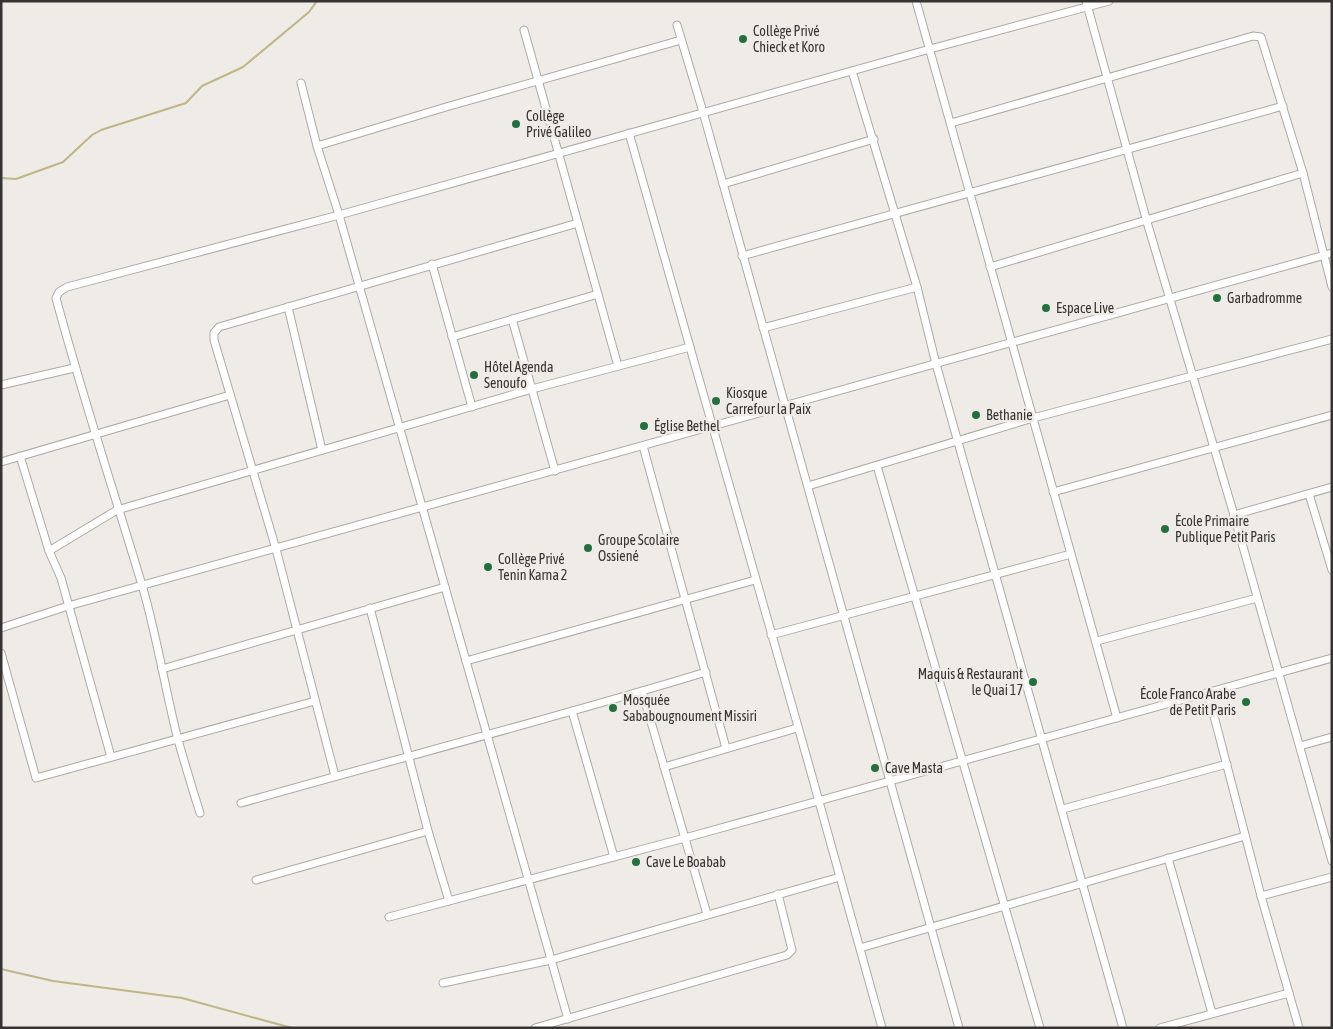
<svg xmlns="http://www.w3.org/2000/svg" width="1333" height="1029" font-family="'Asap Condensed',sans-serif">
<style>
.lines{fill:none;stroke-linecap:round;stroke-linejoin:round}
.stream{stroke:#bfb588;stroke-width:2}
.minor-casing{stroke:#ada9a6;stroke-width:9}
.minor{stroke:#fff;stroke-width:7}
.poi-dot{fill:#23703e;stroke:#efebe7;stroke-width:2}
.labels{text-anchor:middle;stroke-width:5;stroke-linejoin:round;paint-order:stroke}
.poi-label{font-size:14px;fill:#363433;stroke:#efebe7;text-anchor:start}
</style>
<rect width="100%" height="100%" fill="#efebe7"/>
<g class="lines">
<g class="stream">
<path d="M 1,178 L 16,179 L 63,162 L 92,135 L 101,130 L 186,103 L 202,86 L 243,67 L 309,12 L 317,1"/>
<path d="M 1,969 L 53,981 L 182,998 L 292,1028"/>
</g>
<defs>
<g id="minor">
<path d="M 916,1 L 1117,718"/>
<path d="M 1086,1 L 1147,222 L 1234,515 L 1332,861"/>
<path d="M 677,25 L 703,112 L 959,1028"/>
<path d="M 524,30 L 618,366"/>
<path d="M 852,71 L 917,287 L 936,364 L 1123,1028"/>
<path d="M 301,83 L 317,146 L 339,215 L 568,1019"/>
<path d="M 951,123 L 1253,36 L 1261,37 L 1303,173 L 1332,287"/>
<path d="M 629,133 C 714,431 800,729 882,1028"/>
<path d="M 317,146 L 446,107 L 681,40"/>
<path d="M 723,184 L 874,139"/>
<path d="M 742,256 L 1283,106"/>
<path d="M 432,264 L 472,407"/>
<path d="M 990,267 L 1303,173"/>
<path d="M 288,307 L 322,450"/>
<path d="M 512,319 L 555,471"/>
<path d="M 763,328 L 917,287"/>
<path d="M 452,337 L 598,294"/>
<path d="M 1,385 L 74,368"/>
<path d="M 643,446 L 726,748"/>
<path d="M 20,456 L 49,551 L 61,578 L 111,757"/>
<path d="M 1,462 L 230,395"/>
<path d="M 877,466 L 1040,1028"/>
<path d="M 808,486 L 1033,418 L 1332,339"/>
<path d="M 1053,492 L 1332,415"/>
<path d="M 1309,494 L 1332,570"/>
<path d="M 1234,515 L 1332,487"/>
<path d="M 49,551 L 117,510 L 532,389 L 690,347"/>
<path d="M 370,608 L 428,831 L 449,901"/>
<path d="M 1,628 L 68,606 L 1332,253"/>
<path d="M 771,635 L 1071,554"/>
<path d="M 1097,641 L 1257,598"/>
<path d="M 1,653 L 36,778 L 315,701"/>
<path d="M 466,661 L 755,580"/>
<path d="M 162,669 L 445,587"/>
<path d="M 642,691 L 707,914"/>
<path d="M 1208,693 L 1261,896 L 1299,1028"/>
<path d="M 572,711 L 614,857"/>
<path d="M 1300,746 L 1332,737"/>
<path d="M 664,767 L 797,728"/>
<path d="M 335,776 L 276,549 L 214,340 L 214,333 L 219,327 L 578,223"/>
<path d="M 241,803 C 395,759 552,719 706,672"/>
<path d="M 1063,809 L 1227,764"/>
<path d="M 200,813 C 192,788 185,764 178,740 C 165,689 157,636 142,585 C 113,489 82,395 56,298 L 59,292 L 67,287 L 339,215 L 930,49 L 1109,1"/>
<path d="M 1168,858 L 1212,1013"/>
<path d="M 256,880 L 428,831"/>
<path d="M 1261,896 L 1332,877"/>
<path d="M 389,917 L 685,838 L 1332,658"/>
<path d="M 860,948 L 1245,836"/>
<path d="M 443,983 L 551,960 L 840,877"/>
<path d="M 535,1028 L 787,955 L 792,950 L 778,894"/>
<path d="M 1160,1028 L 1289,993"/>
</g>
</defs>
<use href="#minor" class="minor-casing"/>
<use href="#minor" class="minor"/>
</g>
<g class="poi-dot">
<circle cx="743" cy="39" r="5"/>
<circle cx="516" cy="124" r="5"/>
<circle cx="1217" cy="298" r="5"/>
<circle cx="1046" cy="308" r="5"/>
<circle cx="474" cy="375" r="5"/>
<circle cx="716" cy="401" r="5"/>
<circle cx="976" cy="415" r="5"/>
<circle cx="644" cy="426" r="5"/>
<circle cx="1165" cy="529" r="5"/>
<circle cx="588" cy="548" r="5"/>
<circle cx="488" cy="567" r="5"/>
<circle cx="1033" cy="682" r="5"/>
<circle cx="1246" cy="702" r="5"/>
<circle cx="613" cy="708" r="5"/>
<circle cx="875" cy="768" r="5"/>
<circle cx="636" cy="862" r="5"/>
</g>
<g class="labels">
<g class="poi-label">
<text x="753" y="36">Collège Privé<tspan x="753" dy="16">Chieck et Koro</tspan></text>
<text x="526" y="121">Collège<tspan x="526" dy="16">Privé Galileo</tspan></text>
<text x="1227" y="303">Garbadromme</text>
<text x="1056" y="313">Espace Live</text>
<text x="484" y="372">Hôtel Agenda<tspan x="484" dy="16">Senoufo</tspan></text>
<text x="726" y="398">Kiosque<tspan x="726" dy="16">Carrefour la Paix</tspan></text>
<text x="986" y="420">Bethanie</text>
<text x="654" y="431">Église Bethel</text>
<text x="1175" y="526">École Primaire<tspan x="1175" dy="16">Publique Petit Paris</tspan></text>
<text x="598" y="545">Groupe Scolaire<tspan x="598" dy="16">Ossiené</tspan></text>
<text x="498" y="564">Collège Privé<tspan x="498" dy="16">Tenin Karna 2</tspan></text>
<text x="1023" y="679" text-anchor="end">Maquis &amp; Restaurant<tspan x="1023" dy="16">le Quai 17</tspan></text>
<text x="1236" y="699" text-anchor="end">École Franco Arabe<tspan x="1236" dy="16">de Petit Paris</tspan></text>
<text x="623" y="705">Mosquée<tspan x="623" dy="16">Sababougnoument Missiri</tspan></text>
<text x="885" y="773">Cave Masta</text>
<text x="646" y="867">Cave Le Boabab</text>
</g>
</g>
<rect width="1333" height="1029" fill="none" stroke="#363433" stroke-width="5"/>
</svg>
